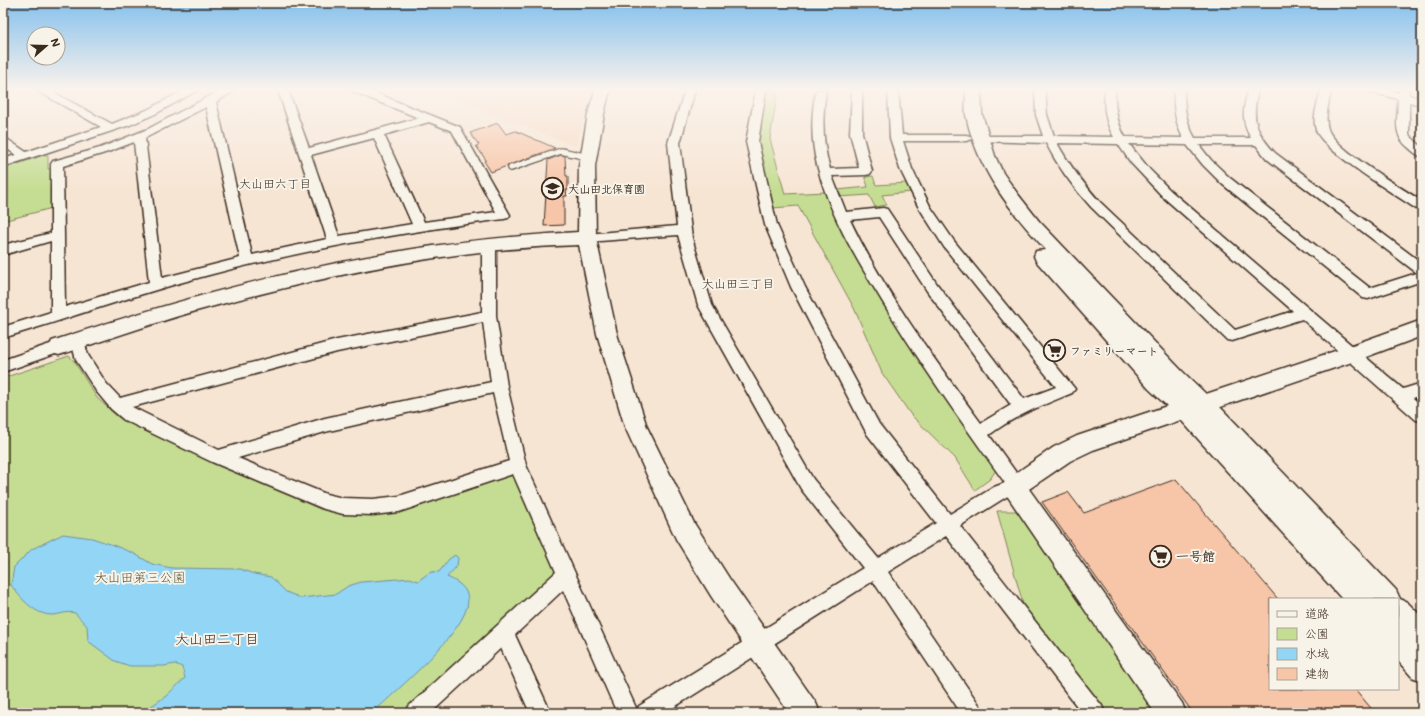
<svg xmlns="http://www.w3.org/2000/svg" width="1425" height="716" font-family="Mali,'Klee One',sans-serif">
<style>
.built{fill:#f7dbc6}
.green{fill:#c5dd93;stroke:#808458}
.water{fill:#93d5f5;stroke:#70919f}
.building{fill:#f7c5a7;stroke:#3b2a1e}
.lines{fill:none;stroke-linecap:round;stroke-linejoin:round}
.lane-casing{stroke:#3b2a1e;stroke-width:8}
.street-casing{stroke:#3b2a1e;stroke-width:3}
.secondary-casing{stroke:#3b2a1e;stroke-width:3}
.lane{stroke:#f7f3e8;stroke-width:5.5}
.street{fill:#f7f3e8;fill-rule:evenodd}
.secondary{fill:#f7f3e8;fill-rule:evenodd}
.labels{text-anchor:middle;stroke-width:4;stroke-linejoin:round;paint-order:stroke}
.poi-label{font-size:11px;font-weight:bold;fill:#3b2a1e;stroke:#f7f3e8;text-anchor:start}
.neighbourhood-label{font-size:12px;fill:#3b2a1e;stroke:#f7f3e8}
.near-poi-label{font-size:13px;font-weight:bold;fill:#3b2a1e;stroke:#f7f3e8;text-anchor:start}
.near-park-label{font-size:13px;fill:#5e573b;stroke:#f7f3e8}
.near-neighbourhood-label{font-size:14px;fill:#3b2a1e;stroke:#f7f3e8}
</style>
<rect width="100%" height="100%" fill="#f7e5d4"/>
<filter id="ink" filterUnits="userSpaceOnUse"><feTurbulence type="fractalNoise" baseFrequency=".025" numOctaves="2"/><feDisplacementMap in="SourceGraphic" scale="8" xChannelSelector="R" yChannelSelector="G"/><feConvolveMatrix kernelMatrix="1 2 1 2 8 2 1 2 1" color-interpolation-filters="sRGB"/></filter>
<g filter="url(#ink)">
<path class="built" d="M 430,90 L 591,90 L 576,146 Z"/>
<g class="green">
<path d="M 765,90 L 778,90 L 770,139 L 785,194 L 826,192 L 835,217 L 852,251 L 996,470 L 990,479 L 975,490 L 955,458 L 911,415 L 882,373 L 854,308 L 798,206 L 773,208 L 757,139 Z"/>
<path d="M 44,155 L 48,155 L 48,169 L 52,169 L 52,208 L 3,221 L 3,169 Z"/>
<path d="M 873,176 L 876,185 L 907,183 L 911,192 L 882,195 L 887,205 L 875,207 L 869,195 L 839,197 L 837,190 L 868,187 L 865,177 Z"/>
<path d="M 69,356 L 74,361 L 97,398 L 118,417 L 320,509 L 354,514 L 509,475 L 516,478 L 556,574 L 552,581 L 405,713 L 3,713 L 3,378 Z"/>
<path d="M 997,511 L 1024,511 L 1159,713 L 1105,713 L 1025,611 Z"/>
</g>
<path class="water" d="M 63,534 L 92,538 L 113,545 L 133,553 L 152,564 L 172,568 L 240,569 L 254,574 L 271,577 L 286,592 L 301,598 L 336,594 L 348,586 L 361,582 L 410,578 L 418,581 C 425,576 430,570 439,572 L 449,559 L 455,555 L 458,558 L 457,566 L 447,577 C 457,581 468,588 468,600 C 468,631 396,690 373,713 L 141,713 L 166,696 L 185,678 L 182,667 L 175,664 L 164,666 L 130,666 L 115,661 L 88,641 L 87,626 L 75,613 C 65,611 60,615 51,615 C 33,614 20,597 11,585 L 14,567 L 32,549 Z"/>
<g class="building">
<path d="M 498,123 L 506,134 L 516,131 L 555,148 L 491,172 L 484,161 L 486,160 L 476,146 L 479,145 L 470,133 Z"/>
<path d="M 561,155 L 565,156 L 566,176 L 568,176 L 568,190 L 566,190 L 567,196 L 564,196 L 564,225 L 544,226 L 548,160 Z"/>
<path d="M 1176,479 L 1278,599 L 1270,599 L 1270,689 L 1355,689 L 1375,713 L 1193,713 L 1042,502 L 1068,492 L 1084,513 Z"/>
</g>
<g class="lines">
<defs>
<path id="lane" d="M 511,168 L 561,151 L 588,157"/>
<g id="street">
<path d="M 36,90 L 49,90 L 112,124 L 147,110 L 184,90 L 198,90 L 155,114 L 130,125 L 3,167 L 3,159 L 16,155 L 3,146 L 3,138 L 7,139 L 26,152 L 101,127 Z"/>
<path d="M 221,90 L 235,90 L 216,102 L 252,255 L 327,239 L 278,90 L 288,90 L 309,148 L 419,118 L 354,92 L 353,90 L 368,90 L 460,127 L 510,215 L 508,218 L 504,219 C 403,232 303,250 205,276 C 137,294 70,318 3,338 L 3,327 L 51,312 L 51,241 L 3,255 L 3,245 L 51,233 L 51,164 L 53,161 L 100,148 L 148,129 ZM 206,107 L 240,258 L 162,278 L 145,138 ZM 429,122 L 452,131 L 496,212 L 424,222 L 384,135 ZM 374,138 L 412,224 L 339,236 L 311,155 ZM 134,142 L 149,282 L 65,307 L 63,166 L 108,152 Z"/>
<path d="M 685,90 L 695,90 L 680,143 L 692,238 L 712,305 L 813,479 L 878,558 L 936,523 L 867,434 L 791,287 L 765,225 L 746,142 L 756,90 L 766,90 L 758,142 L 777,225 L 805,287 L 879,424 L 950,514 L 994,487 L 1005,483 C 960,420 916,358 876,291 C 852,252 828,210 817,165 C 811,141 811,115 816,90 L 826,90 C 822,117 822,143 830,169 L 859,168 L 850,133 L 852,90 L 862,90 L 862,133 L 872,171 L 870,174 L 866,175 L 832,176 L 846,212 L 883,208 L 887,209 L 937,284 L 1024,399 L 1056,387 L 944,247 L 918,206 L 900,169 L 890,138 L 888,90 L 898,90 L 902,135 L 966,135 L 970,136 L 972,138 L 970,140 L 966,141 L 903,141 L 912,169 L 930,206 L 954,241 L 1075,389 L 1072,393 C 1043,405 1014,416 989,435 L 1025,485 L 1020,492 L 1006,497 L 960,526 L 1102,706 L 1105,713 L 1082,713 L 946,536 L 888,572 L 980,706 L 983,713 L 961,713 L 873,581 L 665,713 L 617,713 L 563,590 L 515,635 L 551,713 L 530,713 L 501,648 L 431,713 L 406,713 L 409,706 L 556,572 L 513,474 L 399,512 L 373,515 L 343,514 L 324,509 L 212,462 L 124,420 L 111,409 L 96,391 L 76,360 L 71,341 L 73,337 L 78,335 L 83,337 L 88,355 L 106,383 L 120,398 L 337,340 L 482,312 L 482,245 L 484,242 L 489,241 L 494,242 L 496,245 L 496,316 L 507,386 L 526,465 L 637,710 L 639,706 L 863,568 L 801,489 L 698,305 L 678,235 L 587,242 L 582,241 L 580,238 L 582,235 L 587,234 L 677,226 L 668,143 ZM 879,217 L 927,291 L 1011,405 L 981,423 C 934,359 885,293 850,220 ZM 483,322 L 491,382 L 325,418 L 219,450 L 132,407 L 337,352 ZM 493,393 L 509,461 L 399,496 L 373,499 L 343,498 L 326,494 L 238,458 L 325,432 Z"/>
<path d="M 1035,90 L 1045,90 L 1047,115 L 1054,136 L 1114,137 C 1105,122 1103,107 1105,90 L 1115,90 C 1114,107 1117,122 1125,137 L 1183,138 C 1175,122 1173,108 1174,90 L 1184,90 C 1184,108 1186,122 1195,138 L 1251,138 C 1241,122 1243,108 1248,90 L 1258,90 C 1251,120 1255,131 1275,153 L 1422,263 L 1422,281 L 1368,299 L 1363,298 L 1222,184 L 1203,165 L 1187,145 L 1129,144 L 1150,170 L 1171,191 L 1403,389 L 1422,383 L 1422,395 L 1413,398 L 1422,406 L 1422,421 L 1416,420 L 1302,319 L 1232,341 L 1227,340 L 1091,207 C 1073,187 1058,167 1046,143 L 976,141 L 974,139 L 976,137 L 980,136 L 1043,136 L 1036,115 ZM 1057,143 L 1118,144 L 1131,163 L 1163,197 L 1293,311 L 1235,330 L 1100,202 C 1083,183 1069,165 1057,143 ZM 1199,145 L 1256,145 L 1267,159 L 1417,273 L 1370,288 L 1230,178 L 1211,160 Z"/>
<path d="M 1321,90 L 1331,90 C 1329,103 1324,117 1328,129 C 1333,148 1403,189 1422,201 L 1422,211 L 1418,210 C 1396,195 1323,151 1316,130 C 1312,117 1318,103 1321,90 Z"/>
<path d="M 1370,90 L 1389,90 L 1399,93 L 1399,90 L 1409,90 L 1409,95 L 1422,99 L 1422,105 L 1409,102 L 1409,135 L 1422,147 L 1422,157 C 1417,155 1413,152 1409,148 C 1392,135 1398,119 1398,99 L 1371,92 Z"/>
<path d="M 59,341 L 64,343 L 66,347 L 64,351 L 3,372 L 3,360 Z"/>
</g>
<g id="secondary">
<path d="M 595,90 L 610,90 L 604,114 L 595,166 L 596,238 L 617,334 L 647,427 L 694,523 L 729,578 L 816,703 L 820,713 L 789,713 L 711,596 L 676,539 L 625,427 L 597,334 L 579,245 C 549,246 519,248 488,251 C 397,261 307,281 218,305 C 164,319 112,338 59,355 L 52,353 L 49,347 L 52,341 C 176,300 303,265 433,246 C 481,239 529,235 578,232 L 579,166 L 588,114 Z"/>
<path d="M 966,90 L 981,90 L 982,114 L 995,156 L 1003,173 L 1017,193 L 1039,221 L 1182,371 L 1206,394 L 1344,348 L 1422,320 L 1422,336 L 1358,360 L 1220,407 L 1396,590 L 1400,599 L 1407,602 L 1422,617 L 1422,681 L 1412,677 L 1398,661 L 1398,599 L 1342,599 L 1181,420 L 1093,450 L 1070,461 L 1029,489 L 1182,703 L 1186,713 L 1155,713 L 1006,494 L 1002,487 L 1006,480 L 1054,447 L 1077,436 L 1167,406 L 1149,389 L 1036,261 L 1034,256 L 1036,251 L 1046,250 C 1010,211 977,169 966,115 C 965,107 966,98 966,90 Z"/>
</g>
</defs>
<use href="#lane" class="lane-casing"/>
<use href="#street" class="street-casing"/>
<use href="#secondary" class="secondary-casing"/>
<use href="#lane" class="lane"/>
<use href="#street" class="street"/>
<use href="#secondary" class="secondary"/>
</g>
</g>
<linearGradient id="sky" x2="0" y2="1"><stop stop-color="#86c1ed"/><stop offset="0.47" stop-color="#fbf3ec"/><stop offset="1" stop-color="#fbf3ec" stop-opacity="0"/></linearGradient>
<rect width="1425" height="190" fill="url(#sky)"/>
<defs>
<symbol id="school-ring" viewBox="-11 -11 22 22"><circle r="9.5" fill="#f7f3e8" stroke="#3b2a1e" stroke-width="1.5"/><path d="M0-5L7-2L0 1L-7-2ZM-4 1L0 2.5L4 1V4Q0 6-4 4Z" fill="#3b2a1e"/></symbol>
<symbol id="supermarket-ring" viewBox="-11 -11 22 22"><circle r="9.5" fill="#f7f3e8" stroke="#3b2a1e" stroke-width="1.5"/><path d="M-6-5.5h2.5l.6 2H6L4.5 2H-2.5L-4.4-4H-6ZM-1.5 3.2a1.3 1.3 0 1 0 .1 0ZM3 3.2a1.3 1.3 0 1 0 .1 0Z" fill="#3b2a1e"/></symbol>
</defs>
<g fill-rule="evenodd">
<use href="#school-ring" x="540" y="176" width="25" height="25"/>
<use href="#supermarket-ring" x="1042" y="338" width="25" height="25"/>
<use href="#supermarket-ring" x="1148" y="544" width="25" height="25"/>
</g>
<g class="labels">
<g class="poi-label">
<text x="568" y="193">大山田北保育園</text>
<text x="1070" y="355">ファミリーマート</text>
</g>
<g class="neighbourhood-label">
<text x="275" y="188">大山田六丁目</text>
<text x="738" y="288">大山田三丁目</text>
</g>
<g class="near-poi-label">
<text x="1176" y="561">一号館</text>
</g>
<g class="near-park-label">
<text x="140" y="582">大山田第三公園</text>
</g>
<g class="near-neighbourhood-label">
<text x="217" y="644">大山田二丁目</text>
</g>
</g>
<rect width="1425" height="716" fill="none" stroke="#f7f3e8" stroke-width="16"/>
<rect x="8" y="8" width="1409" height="700" fill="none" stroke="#3b2a1e" stroke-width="1.5" filter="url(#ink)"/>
<rect x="1269" y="598" width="130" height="92" fill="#f7f3e8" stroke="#aca397"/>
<rect x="1277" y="611" width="20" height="6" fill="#f7f3e8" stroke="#aca397"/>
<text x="1305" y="618" font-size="12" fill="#3b2a1e">道路</text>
<rect x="1277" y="628" width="20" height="12" fill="#c5dd93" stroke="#aca397"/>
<text x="1305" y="638" font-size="12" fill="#3b2a1e">公園</text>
<rect x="1277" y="648" width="20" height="12" fill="#93d5f5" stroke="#aca397"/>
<text x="1305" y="658" font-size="12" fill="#3b2a1e">水域</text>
<rect x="1277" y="668" width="20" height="12" fill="#f7c5a7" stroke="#aca397"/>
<text x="1305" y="678" font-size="12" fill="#3b2a1e">建物</text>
<g transform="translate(46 46) rotate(70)"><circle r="19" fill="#f7f3e8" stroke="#aca397"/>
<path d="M0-3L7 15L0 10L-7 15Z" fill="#3b2a1e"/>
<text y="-6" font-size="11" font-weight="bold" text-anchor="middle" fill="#3b2a1e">N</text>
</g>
</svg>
